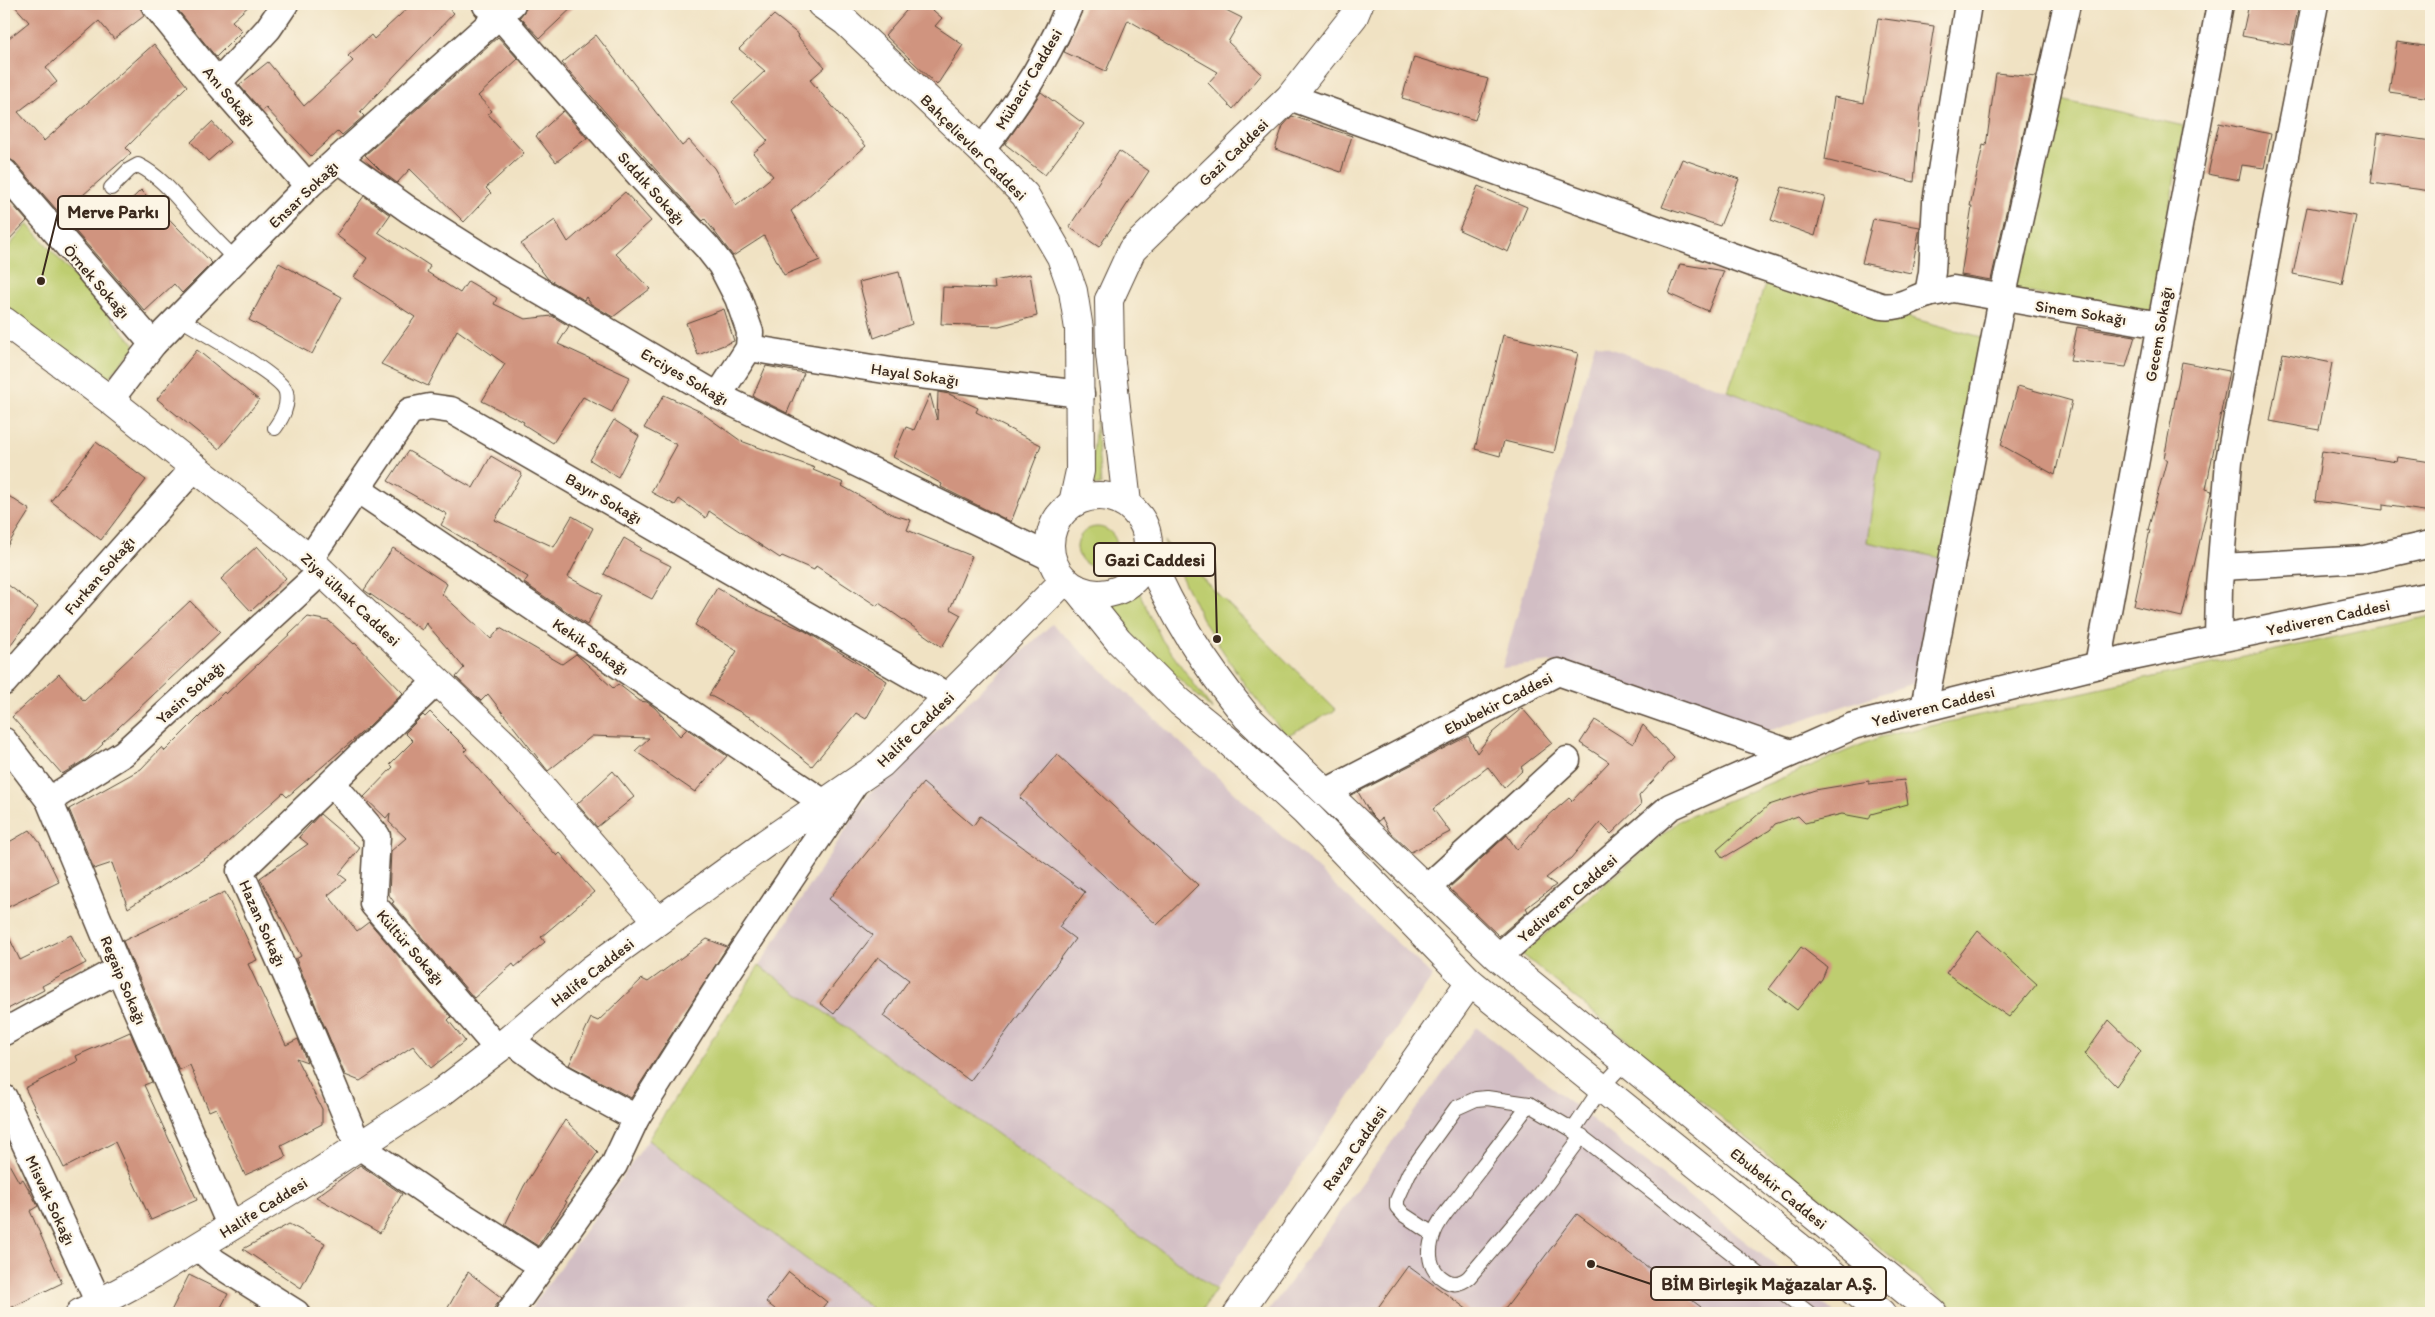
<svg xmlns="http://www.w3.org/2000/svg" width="2435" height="1317" font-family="Itim,sans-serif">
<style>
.industrial{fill:#d2bec4}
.green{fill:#becd6f;stroke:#7c7c46}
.building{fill:#d0947f}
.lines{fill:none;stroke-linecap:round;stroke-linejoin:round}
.service-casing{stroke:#564637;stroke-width:16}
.minor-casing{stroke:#564637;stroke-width:29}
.tertiary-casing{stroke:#564637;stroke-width:30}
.secondary-casing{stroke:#564637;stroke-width:30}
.service{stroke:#fff;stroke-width:14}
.minor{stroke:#fff;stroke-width:26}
.tertiary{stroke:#fff;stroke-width:28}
.secondary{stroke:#fff;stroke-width:28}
.labels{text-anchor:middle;stroke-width:4.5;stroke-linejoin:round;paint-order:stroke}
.street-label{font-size:16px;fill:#3b2a1e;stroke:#fcf5e5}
.leader{fill:none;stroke:#3b2a1e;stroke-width:2}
.callout-dot{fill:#3b2a1e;stroke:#fcf5e5;stroke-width:2}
.callout{fill:#fcf5e5;stroke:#3b2a1e;stroke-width:2}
.callout-label{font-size:18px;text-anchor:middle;font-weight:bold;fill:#3b2a1e}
</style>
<rect width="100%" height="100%" fill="#fcf5e5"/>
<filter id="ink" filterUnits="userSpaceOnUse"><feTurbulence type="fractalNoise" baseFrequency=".02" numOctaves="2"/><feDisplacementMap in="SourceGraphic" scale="10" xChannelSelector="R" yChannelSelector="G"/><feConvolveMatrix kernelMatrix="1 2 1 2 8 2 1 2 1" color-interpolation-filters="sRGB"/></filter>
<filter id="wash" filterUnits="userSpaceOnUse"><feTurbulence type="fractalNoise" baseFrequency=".0096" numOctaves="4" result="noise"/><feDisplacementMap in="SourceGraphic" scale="20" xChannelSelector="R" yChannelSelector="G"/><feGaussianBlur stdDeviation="1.12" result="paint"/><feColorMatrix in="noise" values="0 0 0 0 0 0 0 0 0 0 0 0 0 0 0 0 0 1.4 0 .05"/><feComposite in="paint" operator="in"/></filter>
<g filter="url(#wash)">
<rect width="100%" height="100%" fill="#f0e2c3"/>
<g class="industrial">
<path d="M 1595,343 L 1728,391 L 1880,451 L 1867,542 L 1941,558 L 1920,681 L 1762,733 L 1551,662 L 1502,668 Z"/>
<path d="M 1052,624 L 1433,976 L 1216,1289 L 759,966 L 867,796 Z"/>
<path d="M 1476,1027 L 1835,1313 L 1267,1313 Z"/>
<path d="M 648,1140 L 878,1313 L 528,1313 Z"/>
</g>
<g class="green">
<path d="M 2055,98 L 2184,126 L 2150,316 L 2011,289 Z"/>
<path d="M 28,224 L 136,346 L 104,383 L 4,309 L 4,252 Z"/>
<path d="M 1767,279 L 1985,338 L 1941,558 L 1867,542 L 1880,451 L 1728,391 Z"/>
<path d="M 1096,421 L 1101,485 L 1090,486 Z"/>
<circle cx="1097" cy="547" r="20"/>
<path d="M 1164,541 L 1336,710 L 1286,736 L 1245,685 L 1202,619 Z"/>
<path d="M 1137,588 L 1162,640 L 1213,710 L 1100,606 Z"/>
<path d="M 2431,616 L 2431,1313 L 1960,1313 L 1522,954 L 1679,821 L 1880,737 Z"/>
<path d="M 759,966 L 1216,1289 L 1200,1313 L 878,1313 L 648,1140 Z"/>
</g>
<g id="blocks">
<g class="building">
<path d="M 13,4 L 139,4 L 144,16 L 114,39 L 99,21 L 46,68 L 57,82 L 18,112 L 44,141 L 154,44 L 187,86 L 126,148 L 131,153 L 83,195 L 107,223 L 141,190 L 212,263 L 182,293 L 174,284 L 145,311 L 15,162 L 4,157 L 4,42 L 29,22 Z"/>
<path d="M 173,4 L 251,4 L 232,21 L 242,31 L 216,57 Z"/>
<path d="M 412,4 L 444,4 L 454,13 L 360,112 L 364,116 L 342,135 L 338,131 L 311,156 L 266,108 L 262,111 L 239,85 L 268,62 L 304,106 L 353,61 L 348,56 L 371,35 L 374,39 Z"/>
<path d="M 527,4 L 576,4 L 540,38 L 520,17 L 526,9 Z"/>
<path d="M 912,4 L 926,4 L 942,18 L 935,26 L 963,45 L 937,85 L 885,35 Z"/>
<path d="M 1085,4 L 1214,4 L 1242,18 L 1228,42 L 1262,74 L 1233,109 L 1208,83 L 1218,72 L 1128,20 L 1106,71 L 1064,52 Z"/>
<path d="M 2249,4 L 2299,4 L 2291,45 L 2242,36 Z"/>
<path d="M 774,15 L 799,35 L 798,37 L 825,67 L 810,80 L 866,146 L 791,211 L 820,260 L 784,275 L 764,236 L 733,256 L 705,219 L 703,221 L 657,171 L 562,63 L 596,35 L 682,146 L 689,140 L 714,168 L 736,206 L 773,176 L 753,153 L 768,141 L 732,102 L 765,71 L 739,49 Z"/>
<path d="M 1878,18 L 1934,26 L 1920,112 L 1914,182 L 1825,160 L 1834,97 L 1864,103 Z"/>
<path d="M 498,37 L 518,59 L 478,96 L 492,111 L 488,114 L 524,153 L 486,188 L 491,193 L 464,222 L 410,169 L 397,183 L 381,171 L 365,155 Z"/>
<path d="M 2397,42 L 2431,47 L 2431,98 L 2389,92 Z"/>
<path d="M 1414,57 L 1488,79 L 1475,120 L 1402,98 Z"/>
<path d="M 1996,73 L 2036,77 L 1991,280 L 1961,275 L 1972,206 L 1970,206 L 1983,145 L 1986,146 Z"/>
<path d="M 1041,92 L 1084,124 L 1045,175 L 1005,144 Z"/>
<path d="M 563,111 L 587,138 L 556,162 L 536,136 Z"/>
<path d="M 1292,116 L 1352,136 L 1341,172 L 1275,149 L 1283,126 Z"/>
<path d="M 212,122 L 230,142 L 208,161 L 191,142 Z"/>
<path d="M 2219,123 L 2271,134 L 2264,168 L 2242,165 L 2239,180 L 2208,174 Z"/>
<path d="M 2378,133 L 2431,141 L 2431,191 L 2371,183 Z"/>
<path d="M 1119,151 L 1149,171 L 1099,247 L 1069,227 Z"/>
<path d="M 1682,159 L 1739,179 L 1720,226 L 1662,207 Z"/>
<path d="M 1478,186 L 1527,207 L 1508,252 L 1459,230 Z"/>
<path d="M 1782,187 L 1825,197 L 1815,236 L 1771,220 Z"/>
<path d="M 625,192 L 651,221 L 615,253 L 650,289 L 613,317 L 591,304 L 586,297 L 584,300 L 548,279 L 521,244 L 555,220 L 568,242 Z"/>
<path d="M 4,195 L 27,221 L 4,245 Z"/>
<path d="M 364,196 L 390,215 L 378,232 L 430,266 L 427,272 L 460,293 L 468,281 L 497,298 L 494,304 L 525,319 L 552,316 L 569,326 L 558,344 L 630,377 L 612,412 L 583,397 L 553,443 L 523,424 L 524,422 L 482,401 L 505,364 L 457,330 L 428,386 L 381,364 L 415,317 L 354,277 L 367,258 L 336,235 Z"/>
<path d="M 2307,207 L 2356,216 L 2342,284 L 2293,274 Z"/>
<path d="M 1873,219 L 1920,227 L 1911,273 L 1862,263 Z"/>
<path d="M 279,263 L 342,297 L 312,354 L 249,320 Z"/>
<path d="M 1680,264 L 1724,271 L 1708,311 L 1669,294 Z"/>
<path d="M 899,272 L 912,324 L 874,338 L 859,282 Z"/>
<path d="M 1030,274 L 1037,316 L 999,326 L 941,324 L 943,287 L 995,289 L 994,281 Z"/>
<path d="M 724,309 L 734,341 L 698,355 L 686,323 Z"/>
<path d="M 2077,327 L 2135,336 L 2126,367 L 2070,361 Z"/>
<path d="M 1503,335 L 1578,353 L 1554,453 L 1504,441 L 1500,456 L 1475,449 Z"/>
<path d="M 197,350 L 259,400 L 219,449 L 157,399 Z"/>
<path d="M 2283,353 L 2332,363 L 2319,430 L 2270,421 Z"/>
<path d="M 2182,362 L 2229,371 L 2206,489 L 2212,491 L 2211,493 L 2182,617 L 2134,606 L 2150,530 L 2148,530 L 2167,459 L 2164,459 Z"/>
<path d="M 766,366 L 804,373 L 787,413 L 753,396 Z"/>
<path d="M 2018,386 L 2072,401 L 2055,475 L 2001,445 Z"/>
<path d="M 938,392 L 949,394 L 978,408 L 976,412 L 1041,445 L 1011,522 L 941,487 L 942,484 L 893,457 L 906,427 L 914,430 L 930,394 L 937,420 Z"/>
<path d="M 664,395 L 699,411 L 741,441 L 815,468 L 813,470 L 844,483 L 842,486 L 894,515 L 911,520 L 907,530 L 972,556 L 950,609 L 961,615 L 942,647 L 879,603 L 877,606 L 816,566 L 814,570 L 782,556 L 780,558 L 709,511 L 706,518 L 679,499 L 675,505 L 651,492 L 677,445 L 644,428 Z"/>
<path d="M 614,420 L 639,436 L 618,477 L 590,460 Z"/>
<path d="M 96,442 L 146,480 L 101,540 L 51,501 Z"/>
<path d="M 408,451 L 473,488 L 491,456 L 522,474 L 495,520 L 554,547 L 572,516 L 593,528 L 568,577 L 602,595 L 587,625 L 524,583 L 528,577 L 441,525 L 447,514 L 388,481 Z"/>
<path d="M 2322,451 L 2397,462 L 2398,457 L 2431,462 L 2431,512 L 2383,505 L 2383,510 L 2315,501 Z"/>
<path d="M 4,493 L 30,510 L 4,551 Z"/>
<path d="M 624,538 L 641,548 L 639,550 L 671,566 L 652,599 L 604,574 Z"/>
<path d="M 257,546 L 286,578 L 251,611 L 221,579 Z"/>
<path d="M 393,548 L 447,584 L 442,594 L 491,639 L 500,628 L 562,664 L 576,654 L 613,688 L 618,684 L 640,701 L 647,702 L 655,708 L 680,736 L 687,729 L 727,756 L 695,792 L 635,751 L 649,738 L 592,736 L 548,771 L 488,694 L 481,701 L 456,677 L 464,668 L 426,623 L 422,630 L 364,590 Z"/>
<path d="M 4,582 L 38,607 L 4,654 Z"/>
<path d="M 717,588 L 751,607 L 805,631 L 887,681 L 866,719 L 856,713 L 812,766 L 755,720 L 709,695 L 737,651 L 695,625 Z"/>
<path d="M 190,601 L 220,632 L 102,743 L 103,744 L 88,758 L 62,774 L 12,717 L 59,674 L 84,701 Z"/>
<path d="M 308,617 L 329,621 L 354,644 L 355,643 L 403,693 L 367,728 L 287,797 L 283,793 L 220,849 L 128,908 L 112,863 L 94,869 L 69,809 L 141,769 L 162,747 L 165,751 L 224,692 L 226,694 Z"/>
<path d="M 1522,708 L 1552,743 L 1521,767 L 1523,770 L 1504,788 L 1488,767 L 1433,809 L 1450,832 L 1411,852 L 1389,831 L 1382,818 L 1378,821 L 1370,813 L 1358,792 L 1468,736 L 1477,753 L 1492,733 Z"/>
<path d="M 430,712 L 467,749 L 464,752 L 532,829 L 557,856 L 560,853 L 594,892 L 541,937 L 545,942 L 515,967 L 513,964 L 474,998 L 392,903 L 394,902 L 389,895 L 391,851 L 406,838 L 389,822 L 390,813 L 386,818 L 364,797 L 393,767 L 390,764 L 413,741 L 405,733 L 423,715 L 425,717 Z"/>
<path d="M 1595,720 L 1633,744 L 1643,725 L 1674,758 L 1639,796 L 1641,805 L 1611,834 L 1600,823 L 1571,858 L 1546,878 L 1556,885 L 1526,908 L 1528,911 L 1499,936 L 1449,888 L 1507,835 L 1517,850 L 1540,823 L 1569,798 L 1572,801 L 1609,762 L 1580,743 Z"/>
<path d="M 1057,754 L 1198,885 L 1157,925 L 1020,798 Z"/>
<path d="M 613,771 L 634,797 L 597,827 L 577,804 Z"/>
<path d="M 1904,780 L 1908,804 L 1871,814 L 1869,819 L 1842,814 L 1805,823 L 1798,816 L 1775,824 L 1770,830 L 1723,858 L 1717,850 L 1769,805 L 1815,790 L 1869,781 L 1869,784 Z"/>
<path d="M 923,783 L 973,826 L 980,816 L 1085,892 L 1059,927 L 1075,939 L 970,1081 L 883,1016 L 909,980 L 878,957 L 834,1014 L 820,1003 L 873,935 L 829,899 Z"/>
<path d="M 320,814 L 360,848 L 339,874 L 347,880 L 328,895 L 357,931 L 369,922 L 451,1017 L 448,1020 L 465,1041 L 431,1068 L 413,1046 L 360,1081 L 345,1075 L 296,959 L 301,956 L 260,878 L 308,844 L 299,837 Z"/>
<path d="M 30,830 L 40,843 L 59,882 L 4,909 L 4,845 Z"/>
<path d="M 225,892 L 257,960 L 248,964 L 286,1045 L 298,1039 L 307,1062 L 296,1058 L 322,1109 L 322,1124 L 281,1145 L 286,1157 L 245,1175 L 216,1108 L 209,1111 L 190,1065 L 179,1070 L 123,941 Z"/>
<path d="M 4,927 L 20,960 L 71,935 L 86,963 L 42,986 L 44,990 L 4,1011 Z"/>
<path d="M 1978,931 L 2037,984 L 2009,1017 L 1946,973 Z"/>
<path d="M 707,939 L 727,947 L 631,1098 L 569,1065 L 591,1018 L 598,1021 L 642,979 L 648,982 Z"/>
<path d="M 1801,947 L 1827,967 L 1822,979 L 1797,1010 L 1769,989 Z"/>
<path d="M 2109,1020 L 2141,1051 L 2116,1086 L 2085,1054 Z"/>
<path d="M 130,1032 L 152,1082 L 144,1085 L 197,1200 L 151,1220 L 115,1142 L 64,1168 L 25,1088 L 78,1061 L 76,1056 Z"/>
<path d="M 565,1120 L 598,1152 L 565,1201 L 567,1202 L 538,1246 L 505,1225 L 524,1186 Z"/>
<path d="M 4,1155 L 19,1182 L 23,1179 L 38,1206 L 30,1211 L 62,1283 L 4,1311 Z"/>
<path d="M 360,1165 L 402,1194 L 380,1233 L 316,1197 Z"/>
<path d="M 1577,1214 L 1709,1313 L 1502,1313 Z"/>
<path d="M 289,1224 L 325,1243 L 301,1288 L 243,1249 Z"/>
<path d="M 1408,1266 L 1472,1313 L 1374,1313 Z"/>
<path d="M 468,1272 L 502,1298 L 490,1313 L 445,1313 Z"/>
<path d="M 789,1272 L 827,1302 L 818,1313 L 780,1313 L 766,1302 Z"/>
<path d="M 189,1275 L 228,1294 L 218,1313 L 170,1313 Z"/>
</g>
</g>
</g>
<g filter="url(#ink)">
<use href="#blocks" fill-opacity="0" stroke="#564637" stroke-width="1"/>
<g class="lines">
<defs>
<g id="service">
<path d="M 111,188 L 129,170 L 138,165 C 164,178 179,201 198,221 C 210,234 223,247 236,260"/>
<path d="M 179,318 C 198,330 282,376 286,392 C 289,406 282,418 275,428"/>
<path d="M 1625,1062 L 1601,1088 L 1573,1130 L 1809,1313"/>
<path d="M 1529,1104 C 1507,1135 1483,1165 1460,1195 C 1451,1207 1439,1219 1434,1233 C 1427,1251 1428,1270 1445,1280 C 1454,1286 1462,1283 1469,1277 L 1537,1197 L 1582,1136"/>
<path d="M 1433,1234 L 1404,1215 L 1397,1207 L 1397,1200 L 1409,1173 L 1456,1108 L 1476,1099 L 1487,1098 L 1529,1104 L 1573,1130"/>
</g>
<g id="minor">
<path d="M 154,4 L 218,83 L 308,186"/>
<path d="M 486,5 L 499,15 L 643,179 L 707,247 L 721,265 L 738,298 L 750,332 L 749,348 L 718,396"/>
<path d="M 218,83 L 268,29 L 285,4"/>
<path d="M 1290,97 L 1751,263 L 1881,306 C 1900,309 1911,299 1928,294 C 1936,292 1945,291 1953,289 L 2160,325"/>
<path d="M 981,150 C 1017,106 1049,56 1070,4"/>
<path d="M 338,159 L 409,210 L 507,272 L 718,396 L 1052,558"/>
<path d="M 4,172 L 153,344"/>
<path d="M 1928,294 L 1932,272 L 1936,202 L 1968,4"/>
<path d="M 749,348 L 903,373 L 1081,394"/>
<path d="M 110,400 L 153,344 L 308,186 L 512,4"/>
<path d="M 357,489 L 824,803"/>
<path d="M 309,560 L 410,411 L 430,407 L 451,410 L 949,697"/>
<path d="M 2221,567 L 2365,559 L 2431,544"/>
<path d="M 2218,639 L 2219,586 L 2229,461 L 2276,201 L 2315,4"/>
<path d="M 2098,665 L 2220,4"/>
<path d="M 437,681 L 240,871 L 303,1013 L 358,1145 L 435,1198 L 542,1266"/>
<path d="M 4,682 L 195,467"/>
<path d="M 1924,708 L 2002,299 L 2067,4"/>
<path d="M 4,741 L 49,800 L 123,979 L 231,1227"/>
<path d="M 333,784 L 377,836 L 373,904 L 498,1049"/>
<path d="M 1326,792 L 1558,672 L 1791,753"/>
<path d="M 49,800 L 124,753 L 321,572"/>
<path d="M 1427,888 L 1567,760"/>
<path d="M 1498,957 L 1670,807 L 1853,726 L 2123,659 L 2431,595"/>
<path d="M 4,1032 L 119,969"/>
<path d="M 509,1039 L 559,1076 L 636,1118"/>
<path d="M 4,1098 L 99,1303"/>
<path d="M 198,1247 L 215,1262 L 296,1313"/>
<path d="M 509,1313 L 614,1165 L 636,1118 L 728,972 L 855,783"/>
</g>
<g id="tertiary">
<path d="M 1109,300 L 1132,250 L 1290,97 L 1354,16 L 1359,4"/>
<path d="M 4,321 L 110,400 L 302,553 L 506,746 L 658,921"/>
<path d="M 80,1313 L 153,1274 L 306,1181 L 442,1092 L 498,1049 L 592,969 L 766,843 L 881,764 L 1065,580"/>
<path d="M 1238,1313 L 1470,982"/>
</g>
<g id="secondary">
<path d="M 821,4 L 846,22 L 981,150 L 1025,195 L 1061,257 L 1073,291 L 1079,329 L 1080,471 L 1073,503"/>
<path d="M 1109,300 L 1110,354 L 1127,503"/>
<circle cx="1099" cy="545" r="49"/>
<path d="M 1147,554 C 1174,617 1204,664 1247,717 L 1498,957 L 1933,1313"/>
<path d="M 1077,589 L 1118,640 L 1180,702 L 1227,740 L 1305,812 L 1470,982 L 1881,1313"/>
</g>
</defs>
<use href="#service" class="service-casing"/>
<use href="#minor" class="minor-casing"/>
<use href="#tertiary" class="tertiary-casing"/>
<use href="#secondary" class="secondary-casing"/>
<use href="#service" class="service"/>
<use href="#minor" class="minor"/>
<use href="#tertiary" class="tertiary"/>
<use href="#secondary" class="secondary"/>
</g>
</g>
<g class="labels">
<g class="street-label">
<text transform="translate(1028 79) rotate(-59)" y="6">Mübacir Caddesi</text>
<text transform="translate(230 96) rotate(50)" y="6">Anı Sokağı</text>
<text transform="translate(974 147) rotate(45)" y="6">Bahçelievler Caddesi</text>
<text transform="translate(1233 152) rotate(-44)" y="6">Gazi Caddesi</text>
<text transform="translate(652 188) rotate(48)" y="6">Sıddık Sokağı</text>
<text transform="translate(303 194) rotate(-44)" y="6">Ensar Sokağı</text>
<text transform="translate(97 281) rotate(49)" y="6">Örnek Sokağı</text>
<text transform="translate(2081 312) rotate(9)" y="6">Sinem Sokağı</text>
<text transform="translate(2158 334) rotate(-80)" y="6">Gecem Sokağı</text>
<text transform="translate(915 374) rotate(8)" y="6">Hayal Sokağı</text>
<text transform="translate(685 376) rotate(30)" y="6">Erciyes Sokağı</text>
<text transform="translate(604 498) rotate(30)" y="6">Bayır Sokağı</text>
<text transform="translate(99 575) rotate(-49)" y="6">Furkan Sokağı</text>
<text transform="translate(351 599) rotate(43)" y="6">Ziya ülhak Caddesi</text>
<text transform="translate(2328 617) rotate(-12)" y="6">Yediveren Caddesi</text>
<text transform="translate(591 646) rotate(34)" y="6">Kekik Sokağı</text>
<text transform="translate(190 692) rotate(-42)" y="6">Yasin Sokağı</text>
<text transform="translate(1498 703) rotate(-27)" y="6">Ebubekir Caddesi</text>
<text transform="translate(1933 706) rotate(-14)" y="6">Yediveren Caddesi</text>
<text transform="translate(915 729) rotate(-44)" y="6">Halife Caddesi</text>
<text transform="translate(1567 898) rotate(-41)" y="6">Yediveren Caddesi</text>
<text transform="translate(263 923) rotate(66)" y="6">Hazan Sokağı</text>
<text transform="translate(411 947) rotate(49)" y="6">Kültür Sokağı</text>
<text transform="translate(592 972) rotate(-38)" y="6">Halife Caddesi</text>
<text transform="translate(124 980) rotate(67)" y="6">Regaip Sokağı</text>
<text transform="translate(1354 1148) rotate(-55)" y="6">Ravza Caddesi</text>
<text transform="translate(1779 1188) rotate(39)" y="6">Ebubekir Caddesi</text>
<text transform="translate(51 1200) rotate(65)" y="6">Misvak Sokağı</text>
<text transform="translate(263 1207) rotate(-32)" y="6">Halife Caddesi</text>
</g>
</g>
<path class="leader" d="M41 281L58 212M1217 639L1215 559M1591 1264L1651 1284"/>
<g class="callout-dot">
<circle cx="41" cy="281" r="5"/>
<circle cx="1217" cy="639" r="5"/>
<circle cx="1591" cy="1264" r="5"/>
</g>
<g class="callout">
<rect x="58" y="196" width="111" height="33" rx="5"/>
<rect x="1094" y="543" width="121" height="33" rx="5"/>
<rect x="1651" y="1267" width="235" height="33" rx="5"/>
</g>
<g class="callout-label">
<text x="113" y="218">Merve Parkı</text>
<text x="1155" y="566">Gazi Caddesi</text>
<text x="1769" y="1290">BİM Birleşik Mağazalar A.Ş.</text>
</g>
<rect width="2435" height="1317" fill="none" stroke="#fcf5e5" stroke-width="20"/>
</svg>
